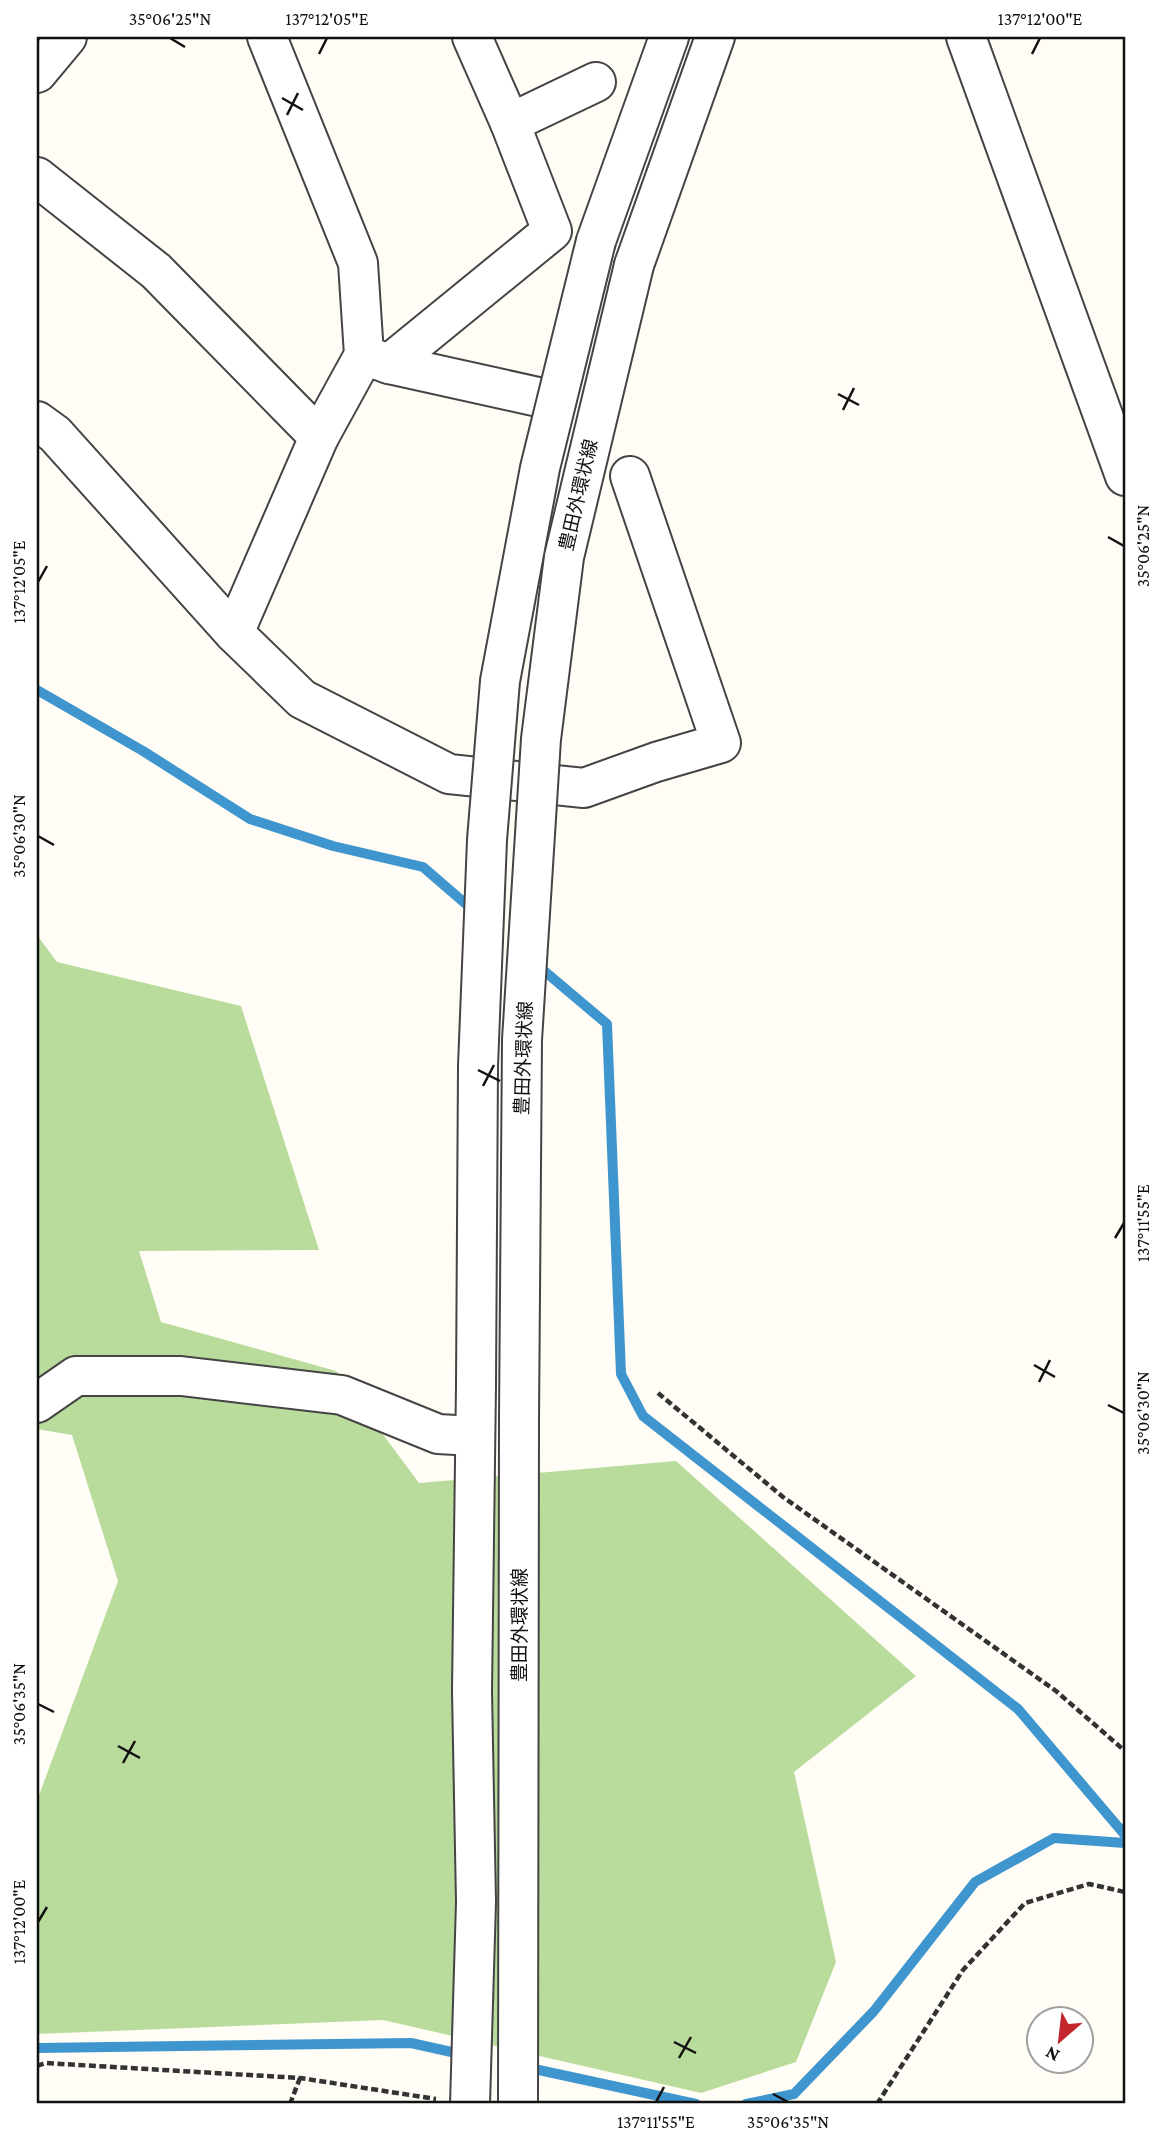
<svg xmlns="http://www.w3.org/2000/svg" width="1162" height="2141" font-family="'Crimson Pro','Noto Sans JP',serif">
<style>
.forest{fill:#b9dc9c}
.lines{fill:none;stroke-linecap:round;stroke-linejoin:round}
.stream{stroke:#3f96cf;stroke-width:10}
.minor-casing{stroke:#444;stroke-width:42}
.path{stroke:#333;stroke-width:4.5;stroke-dasharray:7 3.5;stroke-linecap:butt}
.minor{stroke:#fff;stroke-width:38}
.minor-bridge-casing{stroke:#444;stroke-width:42;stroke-linecap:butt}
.minor-bridge{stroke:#fff;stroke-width:38}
.ticks{fill:none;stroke:#111;stroke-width:2.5}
.labels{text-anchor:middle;stroke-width:7;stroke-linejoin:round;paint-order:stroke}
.street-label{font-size:19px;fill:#111;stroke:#fff}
.neatline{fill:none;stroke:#111;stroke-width:2.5}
.ticks-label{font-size:18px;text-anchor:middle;fill:#111}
</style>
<rect width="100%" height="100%" fill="#fffdf5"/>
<path class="forest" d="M 37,935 L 57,962 L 241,1006 L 319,1250 L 139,1251 L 161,1322 L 336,1371 L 419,1483 L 676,1461 L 916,1676 L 794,1772 L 836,1962 L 796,2062 L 701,2093 L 383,2020 L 37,2034 L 37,1801 L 118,1581 L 72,1435 L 37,1429 Z"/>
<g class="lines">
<g class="stream">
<path d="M 37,690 L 143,751 L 250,819 L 333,846 L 423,867 L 474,911"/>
<path d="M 536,964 L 607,1024 L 621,1374 L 643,1416 L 1018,1709 L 1125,1835"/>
<path d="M 37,2048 L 411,2043 L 465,2055"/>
<path d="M 525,2067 L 696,2104"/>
<path d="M 746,2104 L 794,2094 L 874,2011 L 975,1882 L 1054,1838 L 1125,1843"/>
</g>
<defs>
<g id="minor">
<path d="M 966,37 L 1125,476"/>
<path d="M 37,73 L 67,37"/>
<path d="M 510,123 L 596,82"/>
<path d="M 37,177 L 156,271 L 319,437"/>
<path d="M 596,241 L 669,37"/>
<path d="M 634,265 L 715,37"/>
<path d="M 364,355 L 389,364 L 552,231 L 510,123 L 472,37"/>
<path d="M 389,364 L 556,401"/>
<path d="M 37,421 L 55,434 L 234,633 L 302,699 L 449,774 L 584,788 L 656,762 L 721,743 L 630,476"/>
<path d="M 234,633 L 319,437 L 364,355 L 358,263 L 267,37"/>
<path d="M 37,1403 L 76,1376 L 181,1376 L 342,1395 L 438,1434 L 474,1436"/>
<path d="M 470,2104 L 476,1902 L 472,1691 L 476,1385"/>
<path d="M 518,2104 L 519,1419"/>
</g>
</defs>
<use href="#minor" class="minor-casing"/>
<g class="path">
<path d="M 658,1393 L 783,1497 L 1056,1691 L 1125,1751"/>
<path d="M 37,2066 L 45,2063 L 300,2078 L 436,2099"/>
<path d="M 290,2104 L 300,2078"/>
<path d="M 877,2104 L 963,1970 L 1025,1903 L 1089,1884 L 1125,1892"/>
</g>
<use href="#minor" class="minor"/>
<defs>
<g id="minor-bridge">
<path d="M 476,1385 L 478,1066 L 487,840 L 500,681 L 540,468 L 596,241"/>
<path d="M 519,1419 L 522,1040 L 541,739 L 564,557 L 634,265"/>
</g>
</defs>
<use href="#minor-bridge" class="minor-bridge-casing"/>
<use href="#minor-bridge" class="minor-bridge"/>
</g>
<path class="ticks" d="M 170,38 L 185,47M 319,54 L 327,38M 1032,54 L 1040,38M 282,98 L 303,110M 287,115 L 298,93M 838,394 L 859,405M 843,410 L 854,388M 1108,537 L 1124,546M 38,582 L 47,566M 38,836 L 54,845M 478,1070 L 500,1081M 483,1086 L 494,1065M 1115,1238 L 1124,1223M 1034,1365 L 1055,1377M 1039,1382 L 1050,1360M 1108,1405 L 1124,1413M 38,1704 L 54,1712M 118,1746 L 140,1758M 123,1763 L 135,1741M 38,1922 L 47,1907M 674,2042 L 696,2053M 679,2058 L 691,2037M 773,2094 L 788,2102M 656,2102 L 664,2087"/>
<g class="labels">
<g class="street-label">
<text transform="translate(578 495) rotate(-77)" y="7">豊田外環状線</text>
<text transform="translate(523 1058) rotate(-88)" y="7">豊田外環状線</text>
<text transform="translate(519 1625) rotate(-90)" y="7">豊田外環状線</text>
</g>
</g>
<rect width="1162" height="2141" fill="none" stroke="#ffffff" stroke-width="77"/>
<g transform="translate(1060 2040) rotate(208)"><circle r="33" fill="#ffffff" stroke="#a0a0a0" stroke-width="2"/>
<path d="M0-5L12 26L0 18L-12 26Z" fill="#c4262e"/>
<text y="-10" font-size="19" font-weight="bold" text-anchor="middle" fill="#111111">N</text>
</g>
<rect x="38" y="38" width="1086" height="2064" class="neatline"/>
<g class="ticks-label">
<text x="170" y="25">35°06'25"N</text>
<text x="327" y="25">137°12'05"E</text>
<text x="1040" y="25">137°12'00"E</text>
<text transform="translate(1143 546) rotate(-90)" y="6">35°06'25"N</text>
<text transform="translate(19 582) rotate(-90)" y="6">137°12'05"E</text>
<text transform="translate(19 836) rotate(-90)" y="6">35°06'30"N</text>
<text transform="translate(1143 1223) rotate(-90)" y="6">137°11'55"E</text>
<text transform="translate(1143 1413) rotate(-90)" y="6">35°06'30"N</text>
<text transform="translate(19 1704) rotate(-90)" y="6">35°06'35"N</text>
<text transform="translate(19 1922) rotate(-90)" y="6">137°12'00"E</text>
<text x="656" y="2128">137°11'55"E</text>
<text x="788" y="2128">35°06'35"N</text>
</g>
</svg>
